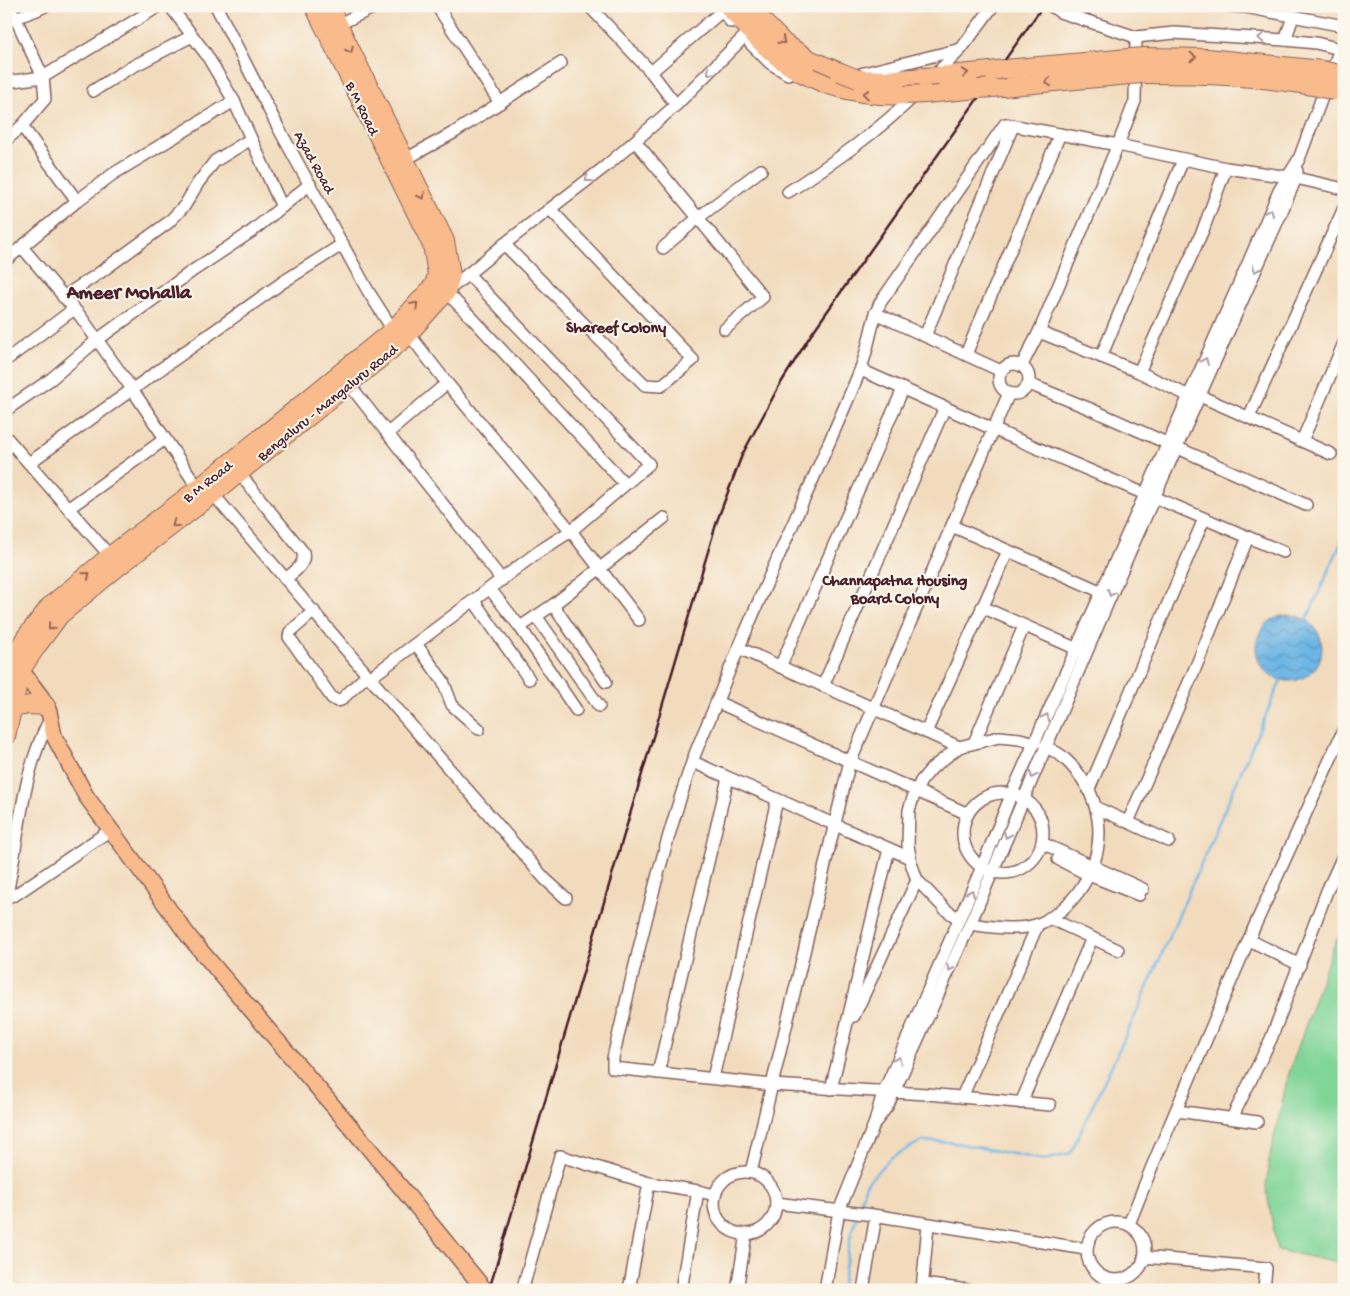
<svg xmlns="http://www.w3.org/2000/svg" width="1350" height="1296" font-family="'Gochi Hand',sans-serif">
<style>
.green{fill:#80d599;stroke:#657a62}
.water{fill:url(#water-waves);stroke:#5c6a88}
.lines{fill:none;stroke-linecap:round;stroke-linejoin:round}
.stream{stroke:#6db6e5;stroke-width:2.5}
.minor-casing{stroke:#85615e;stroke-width:14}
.major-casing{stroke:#85615e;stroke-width:18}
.highway-casing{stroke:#85615e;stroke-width:20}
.minor{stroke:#fff;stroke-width:11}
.major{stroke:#fabb8c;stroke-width:15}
.highway{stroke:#fabb8c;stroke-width:18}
.rail{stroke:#4a1f2b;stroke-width:2.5}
.highway-bridge-casing{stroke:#85615e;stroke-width:20;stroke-linecap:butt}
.highway-bridge{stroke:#fabb8c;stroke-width:18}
.oneway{stroke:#ae9aa0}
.oneway2{stroke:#996557}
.labels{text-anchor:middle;stroke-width:4;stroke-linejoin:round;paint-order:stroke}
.street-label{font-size:15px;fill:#4a1f2b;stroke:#fbf7ec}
.neighbourhood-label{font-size:16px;font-weight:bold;fill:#4a1f2b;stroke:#fbf7ec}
.district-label{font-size:20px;font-weight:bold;fill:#4a1f2b;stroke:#fbf7ec}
</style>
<defs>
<pattern id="water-waves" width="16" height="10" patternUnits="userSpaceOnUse" patternTransform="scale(1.25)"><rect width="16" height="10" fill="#6db6e5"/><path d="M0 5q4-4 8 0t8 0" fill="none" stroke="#5c93ba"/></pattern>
</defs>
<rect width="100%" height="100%" fill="#fbf7ec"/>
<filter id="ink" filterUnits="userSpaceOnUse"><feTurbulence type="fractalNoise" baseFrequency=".02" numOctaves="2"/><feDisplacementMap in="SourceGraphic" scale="10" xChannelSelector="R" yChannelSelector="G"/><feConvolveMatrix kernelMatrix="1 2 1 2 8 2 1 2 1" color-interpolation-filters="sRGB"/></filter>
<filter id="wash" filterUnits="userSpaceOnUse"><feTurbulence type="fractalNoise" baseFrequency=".0096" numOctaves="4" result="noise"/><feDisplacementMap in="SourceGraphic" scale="20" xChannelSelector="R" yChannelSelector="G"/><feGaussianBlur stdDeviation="1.12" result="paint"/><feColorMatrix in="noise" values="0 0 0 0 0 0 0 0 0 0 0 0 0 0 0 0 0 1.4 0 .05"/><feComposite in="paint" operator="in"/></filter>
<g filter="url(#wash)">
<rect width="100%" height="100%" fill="#f2dbbd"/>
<path class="green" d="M 1344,926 L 1344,1259 L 1338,1263 L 1277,1250 L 1266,1187 L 1269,1160 L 1288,1076 L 1332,949 Z"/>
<circle class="water" cx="1289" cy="648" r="33"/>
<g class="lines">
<g class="stream">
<path d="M 1307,619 L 1344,536"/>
<path d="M 858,1210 L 866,1184 L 890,1158 L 922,1141 L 951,1142 L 1044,1160 L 1070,1154 L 1133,1020 L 1281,680"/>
<path d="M 841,1290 L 851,1234 L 857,1215"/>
</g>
</g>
</g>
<g filter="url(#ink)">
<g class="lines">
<defs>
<g id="minor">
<path d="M 216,6 L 279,129 L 368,291 L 393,330"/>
<path d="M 437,6 L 500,103"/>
<path d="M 1051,6 L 1060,12 L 1136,37 L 1174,33 L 1285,40 L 1316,43 L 1344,50"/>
<path d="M 1228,6 L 1245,7 L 1344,26"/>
<path d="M 591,8 L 651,72 L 676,105"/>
<path d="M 6,22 C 19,15 33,13 45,6"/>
<path d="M 337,25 L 377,6"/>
<path d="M 1285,40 L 1293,17"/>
<path d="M 750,43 L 770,63 L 788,74"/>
<path d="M 651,72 L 722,11 L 731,22"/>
<path d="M 860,74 L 961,49 L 993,6"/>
<path d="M 934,76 L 960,50"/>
<path d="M 6,82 L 43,77 L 159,6"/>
<path d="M 93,91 L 126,70 L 192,36"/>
<path d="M 234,101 L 282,207"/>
<path d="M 22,126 L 77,201"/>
<path d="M 6,140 L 22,126 L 45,99 L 43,77 L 15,17 L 7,6"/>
<path d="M 635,141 L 763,297 L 725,329"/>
<path d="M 404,160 L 455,132 L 561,63"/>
<path d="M 788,192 C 834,162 879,131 917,93"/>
<path d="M 504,244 L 645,385 L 661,386 L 693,360 L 550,209"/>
<path d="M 22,247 L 81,317 L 132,389 L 198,488"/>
<path d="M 663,248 L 699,217 L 761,170"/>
<path d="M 6,260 L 77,201 L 113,174 L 234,101 L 206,54 L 170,6"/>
<path d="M 63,297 L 98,274 L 169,222 L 185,205 L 198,183 L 215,161 L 251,139"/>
<path d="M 875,313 L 1001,371"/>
<path d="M 1039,332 L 1139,372 L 1189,396"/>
<path d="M 408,333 L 447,383 L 571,531 L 639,620"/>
<path d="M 925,336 L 1013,126"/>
<path d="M 966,354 L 1060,134"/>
<path d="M 1101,357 L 1183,160"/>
<path d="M 6,360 L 74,309"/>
<circle cx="1014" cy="379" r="15"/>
<path d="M 1022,365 L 1039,332 L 1119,142 L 1135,101 L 1136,37"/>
<path d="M 861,370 L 995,430 L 1145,494"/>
<path d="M 1139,372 L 1203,230 L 1226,168"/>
<path d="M 349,384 L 502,580"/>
<path d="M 1029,384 L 1088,408 L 1306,505"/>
<path d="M 1200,396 L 1331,454"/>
<path d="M 6,410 L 51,379 L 97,340 L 191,272 L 251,232 L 310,184"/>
<path d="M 1249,417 L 1344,208"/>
<path d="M 388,433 L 447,383"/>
<path d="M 6,437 L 110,556"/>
<path d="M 1302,441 L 1344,343"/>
<path d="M 29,463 L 283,282 L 343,244"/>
<path d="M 239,473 L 303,552 C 306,565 294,572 285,579"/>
<path d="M 625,484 L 473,319 L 446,292 L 512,238 L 606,166 L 635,141 L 676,105 L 744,37"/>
<path d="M 213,494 L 370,678 L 538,552 L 571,531 L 649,464 L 468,274"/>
<path d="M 1154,497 L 1283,552"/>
<path d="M 69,508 L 165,439"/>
<path d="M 952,526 L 1102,592"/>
<path d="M 490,589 L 520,627 L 576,710"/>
<path d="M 474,601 L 529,679"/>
<path d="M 553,605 L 606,682"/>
<path d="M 982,607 L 1084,652"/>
<path d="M 314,611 L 290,632 L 289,637 L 332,698 L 337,701 L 341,700 L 367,675"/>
<path d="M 536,616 L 599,706"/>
<path d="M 520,627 L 553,605 L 664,518"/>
<path d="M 416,644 L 443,681 L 452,705 L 479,729"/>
<path d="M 739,648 L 959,747"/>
<path d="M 780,667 L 903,389"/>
<path d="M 370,678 L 545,879 L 566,898"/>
<path d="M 823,686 L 945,407"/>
<path d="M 717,702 L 968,814"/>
<path d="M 926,732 L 1008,551"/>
<path d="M 974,743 L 1024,626"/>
<path d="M 693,762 L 910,858"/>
<path d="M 1089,789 L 1204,519"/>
<circle cx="1003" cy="833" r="40"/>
<path d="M 1097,808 L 1169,841"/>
<path d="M 1128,822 L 1197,664 L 1248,537"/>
<path d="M 1042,843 L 1143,889"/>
<path d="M 1058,859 L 1089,875 L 1139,895"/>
<path d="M 6,896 L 15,895 L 112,829"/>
<path d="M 6,899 C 19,839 21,774 50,719"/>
<path d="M 1049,918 L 1118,950"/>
<path d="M 959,919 L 946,910 L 917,880 L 911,863 L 908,845 L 909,810 L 913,798 L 921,781 L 932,768 L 959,747 L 999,737 L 1020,739 L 1035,743"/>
<path d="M 970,924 C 991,927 1021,932 1041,923 C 1058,915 1073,901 1083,885 C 1110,842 1102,793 1064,758 C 1059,753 1051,750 1045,746"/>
<path d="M 1249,940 L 1300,965"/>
<path d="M 854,1016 L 917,880"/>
<path d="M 658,1073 L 728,778"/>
<path d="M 713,1078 L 777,800"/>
<path d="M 831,1089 L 889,849"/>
<path d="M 962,1097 L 1038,924"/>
<path d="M 1021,1103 L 1092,938"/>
<path d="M 1050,1105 L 927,1094 L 772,1085 L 613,1068 L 613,1058 C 637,956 660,853 695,754 C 703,733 713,712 721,691 C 764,583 815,479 859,373 C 869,350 870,325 880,303 L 1005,124 L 1118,145 L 1226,168 L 1296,178 L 1344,189"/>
<path d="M 1177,1111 L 1257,1122"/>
<path d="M 1232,1118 L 1271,1039 L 1327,891 L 1344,854"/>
<path d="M 877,1120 L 888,1105 L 970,924 L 1124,565 L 1279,218 L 1296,178 L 1297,171"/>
<path d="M 751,1172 L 849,765 L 1009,393"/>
<circle cx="745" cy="1203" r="31"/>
<path d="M 776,1203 L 873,1215 L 1086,1249"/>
<circle cx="1116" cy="1251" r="29"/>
<path d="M 1129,1224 L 1151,1169 L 1252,932 L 1344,729"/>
<path d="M 1144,1257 L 1266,1268 L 1264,1290"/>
<path d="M 524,1284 L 560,1156 L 649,1183 L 698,1191 L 715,1195"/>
<path d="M 923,1284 L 967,1290"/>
<path d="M 629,1290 L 649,1183"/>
<path d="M 681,1290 L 698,1191"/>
<path d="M 737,1290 L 746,1234"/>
<path d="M 825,1290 L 839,1211 L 875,1122 L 882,1096 L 982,867 L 1012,793 L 1249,261 L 1279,191 L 1299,159 L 1340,49"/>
<path d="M 863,1290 L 876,1216"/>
<path d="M 922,1290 L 928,1225"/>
</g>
<path id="major" d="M 14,666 L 21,670 L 42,698 L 49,712 L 54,736 L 86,796 L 190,938 L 367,1146 L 485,1290"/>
<g id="highway">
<path d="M 728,6 C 753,34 775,62 810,77"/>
<path d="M 748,6 L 784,43 L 811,60 L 840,72"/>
<path d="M 1144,57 L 1207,58 L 1322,70"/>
<path d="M 1005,69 L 1129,58"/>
<path d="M 1144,74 C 1202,74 1260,76 1318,87"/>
<path d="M 938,76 L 991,71"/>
<path d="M 858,79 L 887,80 L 924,77"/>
<path d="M 828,85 C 854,93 878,97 905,95"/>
<path d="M 992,88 L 1129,75"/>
<path d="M 925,94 L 978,89"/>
<path d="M 6,670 L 25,638 L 50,606 L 110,556 L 205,483 L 393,330 L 434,285 L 437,274 L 432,245 L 314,6"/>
<path d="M 13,708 L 29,705 L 46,706"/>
<path d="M 6,736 L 21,670 L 37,646 L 60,615 L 119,566 L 213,494 L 403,340 L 446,292 L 451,275 L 445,241 L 329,6"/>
</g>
</defs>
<use href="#minor" class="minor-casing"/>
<use href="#major" class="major-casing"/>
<use href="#highway" class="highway-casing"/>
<use href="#minor" class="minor"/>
<use href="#major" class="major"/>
<use href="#highway" class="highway"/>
<path class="rail" d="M 489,1290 L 717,521 L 742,455 L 779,386 L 812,333 L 1043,6"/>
<defs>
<g id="highway-bridge">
<path d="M 1129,58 L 1144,57"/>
<path d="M 1322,70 L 1339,74"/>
<path d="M 991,71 L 1005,69"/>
<path d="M 840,72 L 858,79"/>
<path d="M 1129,75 L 1144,74"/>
<path d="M 810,77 L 828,85"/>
<path d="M 924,77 L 938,76"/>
<path d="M 1318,87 L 1334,91"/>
<path d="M 978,89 L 992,88"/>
<path d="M 905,95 L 925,94"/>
</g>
</defs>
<use href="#highway-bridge" class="highway-bridge-casing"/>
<use href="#highway-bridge" class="highway-bridge"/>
</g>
<defs><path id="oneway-chevron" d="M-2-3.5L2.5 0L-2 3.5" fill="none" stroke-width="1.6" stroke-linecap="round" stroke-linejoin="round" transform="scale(1.25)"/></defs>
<g class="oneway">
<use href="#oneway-chevron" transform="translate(1261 38) rotate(-177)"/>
<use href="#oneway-chevron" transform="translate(710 72) rotate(135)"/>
<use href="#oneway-chevron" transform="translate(588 179) rotate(143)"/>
<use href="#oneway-chevron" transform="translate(1270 212) rotate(-68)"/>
<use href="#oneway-chevron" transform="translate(1256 269) rotate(114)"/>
<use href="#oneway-chevron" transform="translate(1205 361) rotate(-66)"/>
<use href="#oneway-chevron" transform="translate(1111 593) rotate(114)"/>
<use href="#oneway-chevron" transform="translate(1046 717) rotate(-66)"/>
<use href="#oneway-chevron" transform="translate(1033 775) rotate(113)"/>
<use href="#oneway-chevron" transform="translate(1007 835) rotate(114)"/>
<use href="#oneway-chevron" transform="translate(971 893) rotate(-66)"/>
<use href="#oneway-chevron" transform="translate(950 968) rotate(114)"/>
<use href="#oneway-chevron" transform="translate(898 1060) rotate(-66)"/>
</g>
<g class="oneway2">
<use href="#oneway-chevron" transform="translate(782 41) rotate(40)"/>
<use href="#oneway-chevron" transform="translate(350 50) rotate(64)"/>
<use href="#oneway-chevron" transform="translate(1193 57)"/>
<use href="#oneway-chevron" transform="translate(965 73) rotate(-6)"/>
<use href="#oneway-chevron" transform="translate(1048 82) rotate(174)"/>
<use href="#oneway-chevron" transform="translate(866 94) rotate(-173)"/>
<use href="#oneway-chevron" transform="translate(422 196) rotate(63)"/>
<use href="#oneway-chevron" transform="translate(415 305) rotate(-48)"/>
<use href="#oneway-chevron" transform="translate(175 524) rotate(142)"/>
<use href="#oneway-chevron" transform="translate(87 575) rotate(-40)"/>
<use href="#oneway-chevron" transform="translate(51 627) rotate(128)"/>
</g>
</g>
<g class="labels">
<g class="street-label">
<text transform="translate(363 108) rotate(64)" y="5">B M Road</text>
<text transform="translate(315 162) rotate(61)" y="5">Azad Road</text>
<text transform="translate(327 402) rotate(-39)" y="5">Bengaluru - Mangaluru Road</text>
<text transform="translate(207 481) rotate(-38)" y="5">B M Road</text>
</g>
<g class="neighbourhood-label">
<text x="616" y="332">Shareef Colony</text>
<text x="895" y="585">Channapatna Housing<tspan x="895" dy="18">Board Colony</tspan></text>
</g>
<g class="district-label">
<text x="129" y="298">Ameer Mohalla</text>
</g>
</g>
<rect width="1350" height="1296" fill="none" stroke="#fbf7ec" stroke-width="25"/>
</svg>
